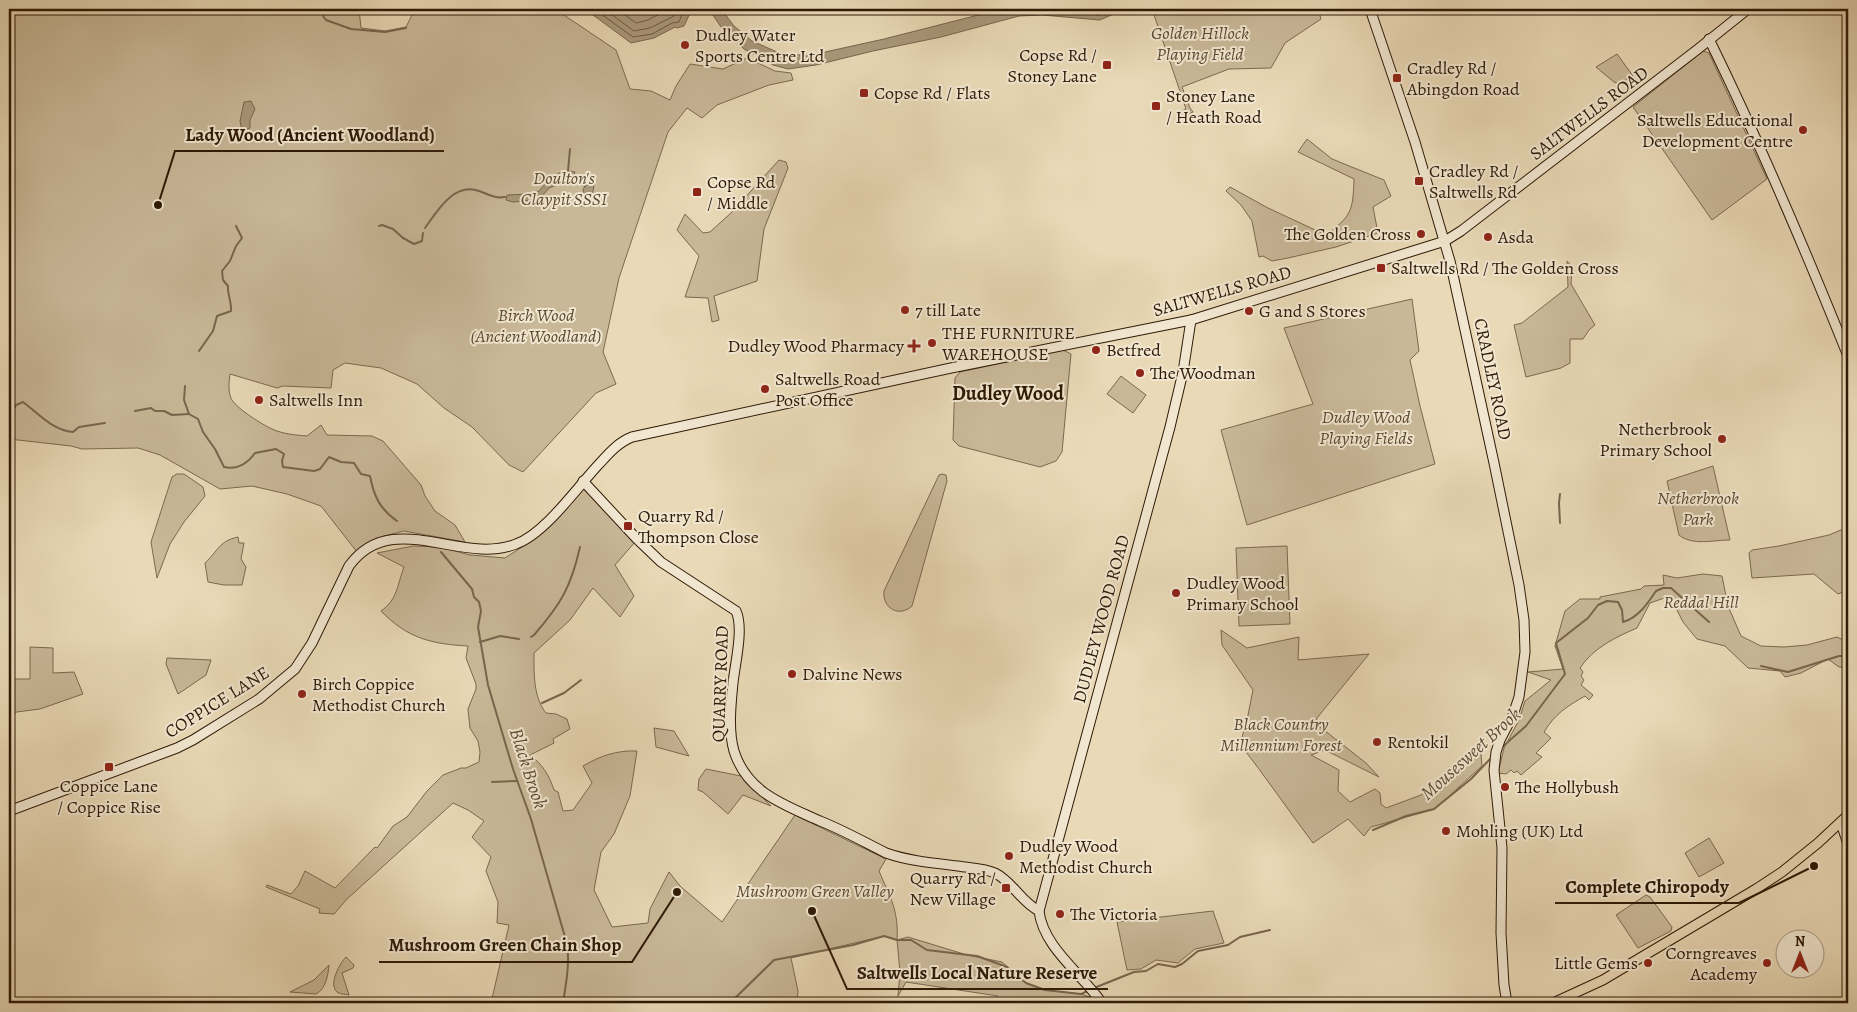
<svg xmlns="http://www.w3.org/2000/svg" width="1857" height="1012" font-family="Alegreya,serif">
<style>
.green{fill:#c9b898;stroke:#7c684f}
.water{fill:#a9987a;stroke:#78654c}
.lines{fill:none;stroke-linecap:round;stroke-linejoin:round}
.shore{stroke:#6c5840;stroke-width:1}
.stream{stroke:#78654c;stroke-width:2}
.secondary-casing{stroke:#2e1906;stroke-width:11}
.primary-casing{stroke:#2e1906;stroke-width:11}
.secondary{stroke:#f1e6d0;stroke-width:9}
.primary{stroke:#e9d9b6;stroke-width:9}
.poi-dot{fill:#8f2418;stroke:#f1e6d0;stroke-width:2}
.labels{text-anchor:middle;stroke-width:4;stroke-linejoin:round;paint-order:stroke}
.park-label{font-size:18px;font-style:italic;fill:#5c4932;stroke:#f1e6d0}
.poi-label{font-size:18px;fill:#2e1906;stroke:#f1e6d0;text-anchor:start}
.street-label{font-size:18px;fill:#2e1906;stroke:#f1e6d0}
.water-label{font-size:19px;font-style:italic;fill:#5f4c34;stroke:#f1e6d0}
.quarter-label{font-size:20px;font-weight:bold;fill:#2e1906;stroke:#f1e6d0}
.leader{fill:none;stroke:#2e1906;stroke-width:2}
.callout-dot{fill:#2e1906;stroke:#f1e6d0;stroke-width:2}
.callout-label{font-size:19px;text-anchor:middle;font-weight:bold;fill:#2e1906;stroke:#f1e6d0;stroke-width:4;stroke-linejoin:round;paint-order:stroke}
</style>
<rect width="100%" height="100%" fill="#e9d9b6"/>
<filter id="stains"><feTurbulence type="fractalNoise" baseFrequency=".004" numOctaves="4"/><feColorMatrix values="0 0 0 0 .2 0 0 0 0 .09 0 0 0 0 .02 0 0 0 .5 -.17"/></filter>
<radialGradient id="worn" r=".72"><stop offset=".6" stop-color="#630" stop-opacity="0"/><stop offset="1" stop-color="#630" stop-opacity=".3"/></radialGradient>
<g class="green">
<path d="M 9,9 L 359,9 L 361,28 L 385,31 L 406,27 L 415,9 L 555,9 L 616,50 L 630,89 L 651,91 L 670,100 L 676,86 L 690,64 L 723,69 L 747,58 L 775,71 L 791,73 L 793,80 L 769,85 L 717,105 L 702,118 L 687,108 L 668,132 L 619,278 L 603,352 L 616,384 L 596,393 L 523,472 L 509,465 L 472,427 L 444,408 L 417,384 L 381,368 L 345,363 L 333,370 L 331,388 L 283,386 L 277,388 L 230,374 C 229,382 228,391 231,398 C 234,407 263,425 272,429 C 283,434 295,435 307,436 L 321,425 L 327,435 L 372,436 L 383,441 L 421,485 L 425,496 L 435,511 L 455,525 L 465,542 L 404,531 L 376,538 L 357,552 L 321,506 L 287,494 L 252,486 L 220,489 L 160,455 L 138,448 L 82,449 L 71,446 L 9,439 Z"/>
<path d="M 1152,9 L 1327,9 L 1319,12 L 1321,19 L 1285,43 L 1271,68 L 1229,69 L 1182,87 L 1190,108 L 1193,112 L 1180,118 L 1178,113 L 1186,109 Z"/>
<path d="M 1703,51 L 1709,53 L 1767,179 L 1712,220 L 1633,107 Z"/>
<path d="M 1617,54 L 1633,76 L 1619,84 L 1614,82 L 1596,67 Z"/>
<path d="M 1307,139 L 1332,159 L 1384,180 L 1391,196 L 1373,207 L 1378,233 L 1336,247 L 1288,258 L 1272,261 L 1263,256 L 1259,257 L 1252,221 L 1241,205 L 1226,191 L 1230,187 L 1268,208 L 1326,235 C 1351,216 1353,212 1354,179 L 1298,152 Z"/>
<path d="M 779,160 L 786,162 L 788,168 L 764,229 L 757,281 L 714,296 L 719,320 L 712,322 L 708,298 L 685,297 L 699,256 L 677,230 L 685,214 L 703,233 L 710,232 L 732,212 Z"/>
<path d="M 1567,261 L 1572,266 L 1571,284 L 1595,325 L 1589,330 L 1583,339 L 1570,339 L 1570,363 L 1561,368 L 1526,377 L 1514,325 L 1522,323 L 1568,287 Z"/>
<path d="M 1412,299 L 1419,351 L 1410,360 L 1420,406 L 1435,464 L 1247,525 L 1221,430 L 1313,404 L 1284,328 Z"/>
<path d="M 1063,350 L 1071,354 L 1062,452 L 1056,461 L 1040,467 L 959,446 L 953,440 L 955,378 L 960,372 Z"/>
<path d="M 1121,376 L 1146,395 L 1133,413 L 1107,394 Z"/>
<path d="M 1713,466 L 1730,540 C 1714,540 1692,546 1679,535 L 1667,481 Z"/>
<path d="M 177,474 L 184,474 L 203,487 L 205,496 L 184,522 L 170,544 L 157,578 L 151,542 L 172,477 Z"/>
<path d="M 942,474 L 946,475 L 947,481 L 912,606 C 899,618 882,608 884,591 L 939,475 Z"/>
<path d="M 584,489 L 635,542 L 615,565 L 634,596 L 620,617 L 593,588 L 570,620 L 534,653 C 534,672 533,697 546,713 L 556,714 L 567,719 L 570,729 L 553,739 L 554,743 L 530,755 C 543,765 549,775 554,790 L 558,792 L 563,811 L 573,810 L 592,783 L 583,766 C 600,756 617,750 637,751 L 630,796 L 614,834 L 601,852 L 594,890 L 612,927 L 648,923 L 650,909 L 669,872 L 680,886 L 722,922 L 795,815 L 886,859 L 879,871 C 890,897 899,911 897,940 L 908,937 L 967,955 L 1002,962 L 1026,983 L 1045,990 L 1081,994 L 1093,998 L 1096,1003 L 999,1003 L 998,996 L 906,982 L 898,996 L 900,972 L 897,940 L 884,936 L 791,958 L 798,991 L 797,1003 L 491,1003 L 509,925 L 497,923 L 498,902 L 486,871 L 491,857 L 472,837 L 484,821 L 468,810 L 453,803 L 347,899 L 334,914 L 319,913 L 320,909 L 266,887 L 267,885 L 291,894 L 298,886 L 305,871 L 335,888 L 375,847 L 377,848 L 393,826 L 407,817 L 427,791 L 443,775 L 461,768 L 466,768 L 479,762 L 480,752 L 478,741 L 470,728 L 468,709 L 476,689 L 476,684 L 466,658 L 468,646 C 431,644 407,638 381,611 C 398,599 397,585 404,567 L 377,553 L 413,546 L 439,547 L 470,555 L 505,558 L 536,538 Z"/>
<path d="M 1848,527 L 1848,590 L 1838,594 L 1814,574 L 1752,578 L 1749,553 L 1752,550 L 1779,546 L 1829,535 Z"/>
<path d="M 238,537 L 239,543 L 244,543 L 241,559 L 246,567 L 242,585 L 224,585 L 208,582 L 205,563 C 218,551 219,541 238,537 Z"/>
<path d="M 1287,546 L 1290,624 L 1239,626 L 1236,548 Z"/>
<path d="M 1703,574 L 1722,576 L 1728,606 L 1741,636 L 1761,646 L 1784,647 L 1807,645 L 1837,637 L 1848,642 L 1848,668 L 1839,667 L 1828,659 L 1801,673 L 1785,677 L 1780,671 L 1748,668 L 1725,646 L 1697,639 L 1683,622 L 1670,596 L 1650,603 L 1637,628 C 1616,637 1593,648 1580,668 L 1583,672 L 1581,676 L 1584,680 L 1581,685 L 1593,695 L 1589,700 L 1585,696 C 1566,707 1555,714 1544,732 L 1551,738 L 1536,753 L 1542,757 L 1521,775 L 1517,771 L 1514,773 L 1511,770 L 1506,774 L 1498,773 L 1504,748 L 1519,720 L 1525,701 L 1551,680 L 1528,672 L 1563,669 L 1555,646 L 1565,611 L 1580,599 L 1600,599 L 1600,597 L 1641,589 L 1644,586 L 1664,585 L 1663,575 L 1677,578 Z"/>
<path d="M 1221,630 L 1247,648 L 1299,637 L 1298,660 L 1369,654 L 1317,718 L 1315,723 L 1366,763 L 1379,777 L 1325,750 L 1311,755 L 1339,770 L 1338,791 L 1350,802 L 1375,789 L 1380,793 L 1381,804 L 1386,808 L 1421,795 L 1476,756 L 1481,754 L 1482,766 L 1435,809 L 1371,827 L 1364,836 L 1348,819 L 1313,843 C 1288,810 1265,776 1240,744 L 1247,720 L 1253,690 L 1222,645 Z"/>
<path d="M 30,647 L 53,648 L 53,673 L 74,672 L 83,694 L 40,709 L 9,713 L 9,679 L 30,679 Z"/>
<path d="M 167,658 L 211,660 L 206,675 L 178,694 L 166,664 Z"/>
<path d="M 654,728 L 674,731 L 689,756 L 656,747 Z"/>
<path d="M 706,769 L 741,776 L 771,806 L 743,795 L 728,814 L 703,792 L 698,790 L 699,779 Z"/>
<path d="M 1709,838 L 1724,863 L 1699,877 L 1685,853 Z"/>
<path d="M 1646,895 L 1650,897 L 1672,927 L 1671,931 L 1638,948 L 1616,915 Z"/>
<path d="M 1213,911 L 1224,943 L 1195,949 L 1178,963 L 1156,960 L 1141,969 L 1127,970 L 1117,922 Z"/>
<path d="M 346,957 L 354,965 L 353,968 L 342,973 L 349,995 C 345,994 339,994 337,992 C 328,984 340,963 346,957 Z"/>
<path d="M 329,965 C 328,975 326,989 316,994 L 290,992 L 314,980 Z"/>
</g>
<g class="water">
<path d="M 585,9 L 689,9 L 690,13 L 684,26 L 677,28 L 675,27 L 654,38 L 631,43 Z"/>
<path d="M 709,9 L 721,9 L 734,26 L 752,41 L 777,52 L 807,56 L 884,39 L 1002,9 L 1133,9 L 1127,11 L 1120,11 L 1100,20 L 1042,15 L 1019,16 L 941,37 L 873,51 L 816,65 L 788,69 L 773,65 L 744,49 L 721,27 Z"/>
<path d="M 251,101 L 255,109 L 250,120 L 250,128 L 242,131 L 240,121 L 244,102 Z"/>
<path d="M 568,171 L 575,172 L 572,183 L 570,185 L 564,182 L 549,188 L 542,196 L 533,200 L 513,202 L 506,200 L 507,195 L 530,194 L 539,191 L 548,181 L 559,173 Z"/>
<path d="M 591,181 L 594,185 L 591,204 L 589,206 L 578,206 L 585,200 L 583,189 Z"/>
</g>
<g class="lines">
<g class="shore">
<path d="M 594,9 L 633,37 L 652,34 L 672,23 L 679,22 L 684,9"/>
<path d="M 604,9 L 634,31 L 650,28 L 674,16 L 677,9"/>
<path d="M 617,9 L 636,23 L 648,20 L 669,9"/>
<path d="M 998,9 L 998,14 L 1000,15 L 1018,11 L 1042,10 L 1099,15 L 1112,9"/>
</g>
<g class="stream">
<path d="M 263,10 L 265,9"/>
<path d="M 323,16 L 326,20 L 351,29 L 385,32 L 406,28"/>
<path d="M 239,141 L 242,131"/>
<path d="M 568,171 L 570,149"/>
<path d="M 574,180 L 585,186"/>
<path d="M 379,226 L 382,225 L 393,229 L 403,238 L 414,244 L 422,241 L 423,233"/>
<path d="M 425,228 C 437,211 454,182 479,191 C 488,194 495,199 505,197"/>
<path d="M 199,351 L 213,331 L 217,316 L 231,311 C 232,302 227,294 228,286 L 223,280 L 222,271 L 230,261 L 236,246 L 242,238 L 236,226"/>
<path d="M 185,386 L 184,400 L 189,414 L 198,419 L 203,432 L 215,449 L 224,467 C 237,470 247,464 255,453 L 276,449 L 284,454 L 282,461 L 283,467 L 314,471 L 320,469 L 329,457 L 341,462 L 354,463 L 361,474 L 370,476 C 374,497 380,509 397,521"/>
<path d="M 135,411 L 151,408 L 155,411 L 164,411 L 172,415 L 189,414"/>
<path d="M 9,413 L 12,413 L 16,405 L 23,402 C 39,414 52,430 73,432 L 79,427 L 105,423"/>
<path d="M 1560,523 L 1559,503 L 1560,494"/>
<path d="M 441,552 L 472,589 L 474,597 L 479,602 L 481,611 L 478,627 L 488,685 L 513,769 L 531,819 L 567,944 C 570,963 566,984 563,1003"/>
<path d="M 531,637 L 534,635 C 561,604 571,587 580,547"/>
<path d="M 480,642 L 500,636 L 519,639"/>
<path d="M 1761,666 L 1788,672 L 1839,656 L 1848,656"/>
<path d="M 542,703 L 564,693 L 581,680"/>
<path d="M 1501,748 L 1526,726 L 1565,674 L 1556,643 L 1588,618 L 1598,605 L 1607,601 L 1618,602 L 1622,610 L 1623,622 C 1638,618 1648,603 1656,591 L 1663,588 L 1671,588 L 1709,622"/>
<path d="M 492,782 L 517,781"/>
<path d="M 1373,830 L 1406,816 L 1434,809 L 1471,779 L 1492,757"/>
<path d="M 1094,988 L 1134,972 L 1146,971 L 1158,964 L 1175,967 L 1182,964 L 1198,951 L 1228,945 L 1240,937 L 1270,930"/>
<path d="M 730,1003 L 774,960 L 853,945 L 884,936 L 897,940 L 911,940 L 927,950 L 977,956 L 1007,967 L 1026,983 L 1045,990 L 1081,994 L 1088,991"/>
</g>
<defs>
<g id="secondary">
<path d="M 1370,9 L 1415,142 L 1450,261 L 1494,463 L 1519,585 L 1524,620 L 1525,652 L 1519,697 L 1513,715 L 1500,740 L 1496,752 L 1494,770 L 1502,848 L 1501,933 L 1504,985 L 1507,1003"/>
<path d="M 1709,39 C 1760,143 1805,249 1848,356"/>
<path d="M 583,481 L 636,538 L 661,562 L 736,611 C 744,628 735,664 733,683 C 731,704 728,730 734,751 C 747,793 785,805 820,821 C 843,830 864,842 886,853 C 909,861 933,863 958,866 C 970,868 984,868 995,873 C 1013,882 1021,902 1039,911"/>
<path d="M 9,811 L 177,748 L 193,740 L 259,699 L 295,669 L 312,643 L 349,566 C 392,507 461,566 516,544 C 545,534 578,486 600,463 C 610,452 619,442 632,437 L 951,368 L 1191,320 L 1445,241 L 1461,231 L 1698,49 L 1748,9"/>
<path d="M 1841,823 L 1848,844"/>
<path d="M 1102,1003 C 1082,974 1043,947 1039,911 L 1170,427 L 1183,372 L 1191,320"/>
</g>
<path id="primary" d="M 1553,1003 L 1603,980 L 1756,889 L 1782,872 L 1818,843 L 1848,815"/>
</defs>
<use href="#secondary" class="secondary-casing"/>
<use href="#primary" class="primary-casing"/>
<use href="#secondary" class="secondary"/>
<use href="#primary" class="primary"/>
</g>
<g class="poi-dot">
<circle cx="685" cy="45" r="5"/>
<rect x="1102" y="60" width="10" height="10" rx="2.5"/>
<rect x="1392" y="73" width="10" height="10" rx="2.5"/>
<rect x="859" y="88" width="10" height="10" rx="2.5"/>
<rect x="1151" y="101" width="10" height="10" rx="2.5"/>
<circle cx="1803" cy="130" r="5"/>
<rect x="1414" y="176" width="10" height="10" rx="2.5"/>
<rect x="692" y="187" width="10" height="10" rx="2.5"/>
<circle cx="1421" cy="234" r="5"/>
<circle cx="1488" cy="237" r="5"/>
<rect x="1376" y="263" width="10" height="10" rx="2.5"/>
<circle cx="905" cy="310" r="5"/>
<circle cx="1249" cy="311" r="5"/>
<circle cx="932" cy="343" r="5"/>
<path d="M911.5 338.5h5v5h5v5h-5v5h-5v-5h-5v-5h5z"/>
<circle cx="1096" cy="350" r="5"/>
<circle cx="1140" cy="373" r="5"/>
<circle cx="765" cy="389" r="5"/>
<circle cx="259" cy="400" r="5"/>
<circle cx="1722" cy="439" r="5"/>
<rect x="623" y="521" width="10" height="10" rx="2.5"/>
<circle cx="1176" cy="593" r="5"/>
<circle cx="792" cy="674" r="5"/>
<circle cx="302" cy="694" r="5"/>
<circle cx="1377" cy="742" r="5"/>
<rect x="104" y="762" width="10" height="10" rx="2.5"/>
<circle cx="1505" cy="787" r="5"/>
<circle cx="1446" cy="831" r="5"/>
<circle cx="1009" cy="856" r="5"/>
<rect x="1001" y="883" width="10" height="10" rx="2.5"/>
<circle cx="1060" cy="914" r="5"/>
<circle cx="1648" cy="963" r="5"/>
<circle cx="1767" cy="963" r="5"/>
</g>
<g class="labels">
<g class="park-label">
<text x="1200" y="39">Golden Hillock<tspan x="1200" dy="21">Playing Field</tspan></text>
<text x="564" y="184">Doulton's<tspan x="564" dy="21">Claypit SSSI</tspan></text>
<text x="536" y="321">Birch Wood<tspan x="536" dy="21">(Ancient Woodland)</tspan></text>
<text x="1366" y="423">Dudley Wood<tspan x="1366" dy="21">Playing Fields</tspan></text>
<text x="1698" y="504">Netherbrook<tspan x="1698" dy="21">Park</tspan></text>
<text x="1701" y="608">Reddal Hill</text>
<text x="1281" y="730">Black Country<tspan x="1281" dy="21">Millennium Forest</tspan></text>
<text x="815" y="897">Mushroom Green Valley</text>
</g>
<g class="poi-label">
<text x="695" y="41">Dudley Water<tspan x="695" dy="21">Sports Centre Ltd</tspan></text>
<text x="1097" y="61" text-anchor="end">Copse Rd /<tspan x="1097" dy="21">Stoney Lane</tspan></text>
<text x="1407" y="74">Cradley Rd /<tspan x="1407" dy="21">Abingdon Road</tspan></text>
<text x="874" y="99">Copse Rd / Flats</text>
<text x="1166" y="102">Stoney Lane<tspan x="1166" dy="21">/ Heath Road</tspan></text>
<text x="1793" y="126" text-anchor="end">Saltwells Educational<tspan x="1793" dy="21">Development Centre</tspan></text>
<text x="1429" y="177">Cradley Rd /<tspan x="1429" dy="21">Saltwells Rd</tspan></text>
<text x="707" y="188">Copse Rd<tspan x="707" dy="21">/ Middle</tspan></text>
<text x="1411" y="240" text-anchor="end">The Golden Cross</text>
<text x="1498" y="243">Asda</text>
<text x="1391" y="274">Saltwells Rd / The Golden Cross</text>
<text x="915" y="316">7 till Late</text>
<text x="1259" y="317">G and S Stores</text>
<text x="942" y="339">THE FURNITURE<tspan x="942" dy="21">WAREHOUSE</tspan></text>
<text x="904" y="352" text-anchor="end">Dudley Wood Pharmacy</text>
<text x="1106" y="356">Betfred</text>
<text x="1150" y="379">The Woodman</text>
<text x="775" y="385">Saltwells Road<tspan x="775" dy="21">Post Office</tspan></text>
<text x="269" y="406">Saltwells Inn</text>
<text x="1712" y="435" text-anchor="end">Netherbrook<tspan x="1712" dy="21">Primary School</tspan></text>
<text x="638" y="522">Quarry Rd /<tspan x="638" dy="21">Thompson Close</tspan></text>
<text x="1186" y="589">Dudley Wood<tspan x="1186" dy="21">Primary School</tspan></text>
<text x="802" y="680">Dalvine News</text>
<text x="312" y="690">Birch Coppice<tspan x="312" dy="21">Methodist Church</tspan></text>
<text x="1387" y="748">Rentokil</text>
<text x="109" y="792" text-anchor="middle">Coppice Lane<tspan x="109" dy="21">/ Coppice Rise</tspan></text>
<text x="1515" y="793">The Hollybush</text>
<text x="1456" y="837">Mohling (UK) Ltd</text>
<text x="1019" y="852">Dudley Wood<tspan x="1019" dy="21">Methodist Church</tspan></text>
<text x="996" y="884" text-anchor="end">Quarry Rd /<tspan x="996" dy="21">New Village</tspan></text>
<text x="1070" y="920">The Victoria</text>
<text x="1757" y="959" text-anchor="end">Corngreaves<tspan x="1757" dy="21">Academy</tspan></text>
<text x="1638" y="969" text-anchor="end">Little Gems</text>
</g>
<g class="street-label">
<text transform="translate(1589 113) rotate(-37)" y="6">SALTWELLS ROAD</text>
<text transform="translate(1222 291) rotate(-16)" y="6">SALTWELLS ROAD</text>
<text transform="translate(1493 379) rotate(78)" y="6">CRADLEY ROAD</text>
<text transform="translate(1101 619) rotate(-75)" y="6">DUDLEY WOOD ROAD</text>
<text transform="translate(720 684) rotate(-88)" y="6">QUARRY ROAD</text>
<text transform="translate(217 702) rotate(-32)" y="6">COPPICE LANE</text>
</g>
<g class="water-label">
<text transform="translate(1470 753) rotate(-42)" y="7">Mousesweet Brook</text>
<text transform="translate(529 768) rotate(72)" y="7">Black Brook</text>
</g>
<g class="quarter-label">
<text x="1008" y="400">Dudley Wood</text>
</g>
</g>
<path class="leader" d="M158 205L175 151H444M1814 866L1739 903H1555M677 892L632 962H379M812 911L847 989H1108"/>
<g class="callout-dot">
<circle cx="158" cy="205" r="5"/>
<circle cx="1814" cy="866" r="5"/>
<circle cx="677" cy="892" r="5"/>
<circle cx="812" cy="911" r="5"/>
</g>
<g class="callout-label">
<text x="310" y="141">Lady Wood (Ancient Woodland)</text>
<text x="1647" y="893">Complete Chiropody</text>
<text x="505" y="951">Mushroom Green Chain Shop</text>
<text x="977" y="979">Saltwells Local Nature Reserve</text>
</g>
<rect width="1857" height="1012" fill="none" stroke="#e9d9b6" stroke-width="30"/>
<rect x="10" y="10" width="1837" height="992" fill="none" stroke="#2e1906" stroke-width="2.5"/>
<rect x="15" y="15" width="1827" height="982" fill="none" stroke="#2e1906"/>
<g transform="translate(1800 954)"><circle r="24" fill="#f1e6d0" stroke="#a3947f"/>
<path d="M0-4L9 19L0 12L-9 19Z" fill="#8f2418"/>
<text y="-8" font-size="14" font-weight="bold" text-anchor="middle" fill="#2e1906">N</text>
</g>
<rect width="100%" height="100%" filter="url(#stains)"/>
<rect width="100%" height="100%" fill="url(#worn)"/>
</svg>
